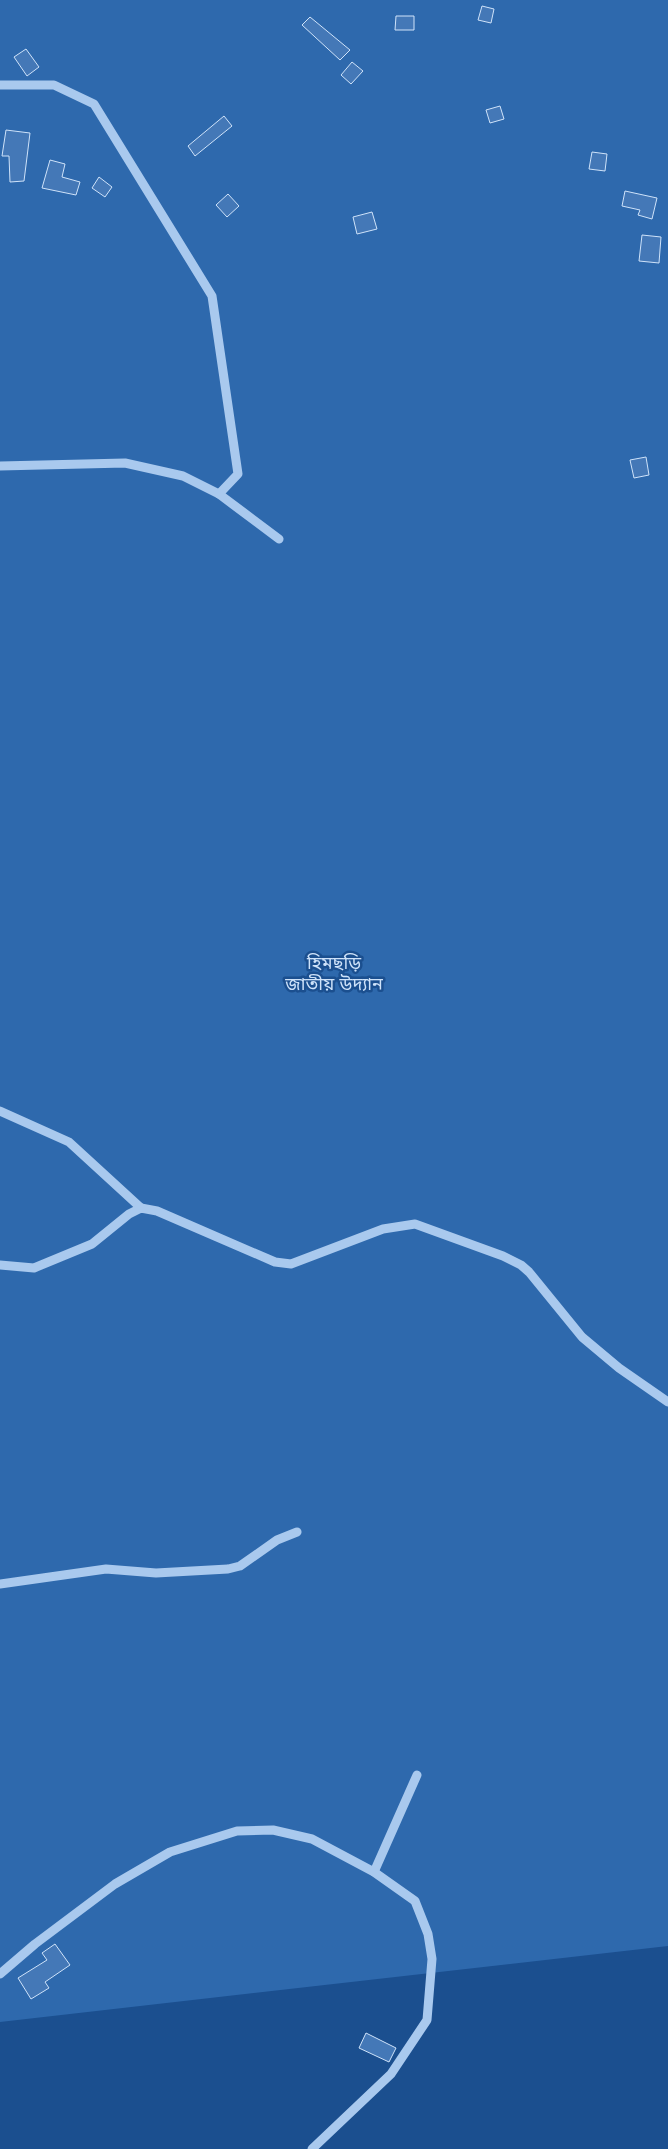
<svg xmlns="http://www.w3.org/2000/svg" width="668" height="2149" font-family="Jost,'Noto Sans Bengali',sans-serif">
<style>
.green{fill:#2e69ad}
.building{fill:#4478b7;stroke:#cfe3fa}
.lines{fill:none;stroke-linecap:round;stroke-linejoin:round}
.minor{stroke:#a9c9ee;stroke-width:9}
.labels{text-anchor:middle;stroke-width:5;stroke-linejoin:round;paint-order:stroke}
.park-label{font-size:18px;fill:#cfe3fa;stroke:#1b4f8f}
</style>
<rect width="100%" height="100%" fill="#1b4f8f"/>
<path class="green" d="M 0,0 L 668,0 L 668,1946 L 0,2022 Z"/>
<g class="building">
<path d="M 482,6 L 494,9 L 491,23 L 478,20 Z"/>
<path d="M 396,16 L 414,16 L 414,30 L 395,30 Z"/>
<path d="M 310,17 L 350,50 L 340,60 L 302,25 Z"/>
<path d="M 26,49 L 39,67 L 27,76 L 14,57 Z"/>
<path d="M 352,62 L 363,71 L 351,84 L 341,75 Z"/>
<path d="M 500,106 L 504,119 L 490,123 L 486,110 Z"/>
<path d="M 224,116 L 232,126 L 195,156 L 188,146 Z"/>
<path d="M 6,130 L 30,133 L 24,181 L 10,182 L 9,156 L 2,156 Z"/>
<path d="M 592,152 L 607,154 L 605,171 L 589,169 Z"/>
<path d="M 50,160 L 65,164 L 62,177 L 80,182 L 76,195 L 42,188 Z"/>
<path d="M 99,177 L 112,187 L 105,197 L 92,188 Z"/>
<path d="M 625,191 L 657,198 L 652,219 L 638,215 L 640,210 L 622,206 Z"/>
<path d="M 228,194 L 239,206 L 227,217 L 216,205 Z"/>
<path d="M 372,212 L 377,229 L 357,234 L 353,217 Z"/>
<path d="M 642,235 L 661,237 L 659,263 L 639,261 Z"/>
<path d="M 646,457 L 649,475 L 634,478 L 630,460 Z"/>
<path d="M 55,1944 L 70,1965 L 45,1982 L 49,1988 L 31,1999 L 18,1978 L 47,1960 L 42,1953 Z"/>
<path d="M 366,2033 L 396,2048 L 389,2062 L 359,2048 Z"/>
</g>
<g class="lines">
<g class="minor">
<path d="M 0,85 L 54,85 L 94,104 L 212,296 L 238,474 L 219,494"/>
<path d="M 0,466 L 125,463 L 183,476 L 219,494 L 279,539"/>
<path d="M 0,1111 L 69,1142 L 141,1208"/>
<path d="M 0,1265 L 34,1268 L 92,1244 L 129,1214 L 141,1208 L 157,1211 L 275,1262 L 291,1264 L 383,1229 L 415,1224 L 503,1256 L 521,1265 L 529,1272 L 582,1337 L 619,1368 L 668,1402"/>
<path d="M 0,1584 L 106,1569 L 156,1573 L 228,1569 L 240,1566 L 277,1540 L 297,1532"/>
<path d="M 374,1872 L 417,1775"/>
<path d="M 0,1974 L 35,1944 L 115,1884 L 170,1852 L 237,1831 L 273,1830 L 312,1839 L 374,1872 L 415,1901 L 428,1934 L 432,1959 L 427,2020 L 391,2074 L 312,2149"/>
</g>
</g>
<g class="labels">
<g class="park-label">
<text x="334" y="969">হিমছড়ি<tspan x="334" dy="21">জাতীয় উদ্যান</tspan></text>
</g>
</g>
</svg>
